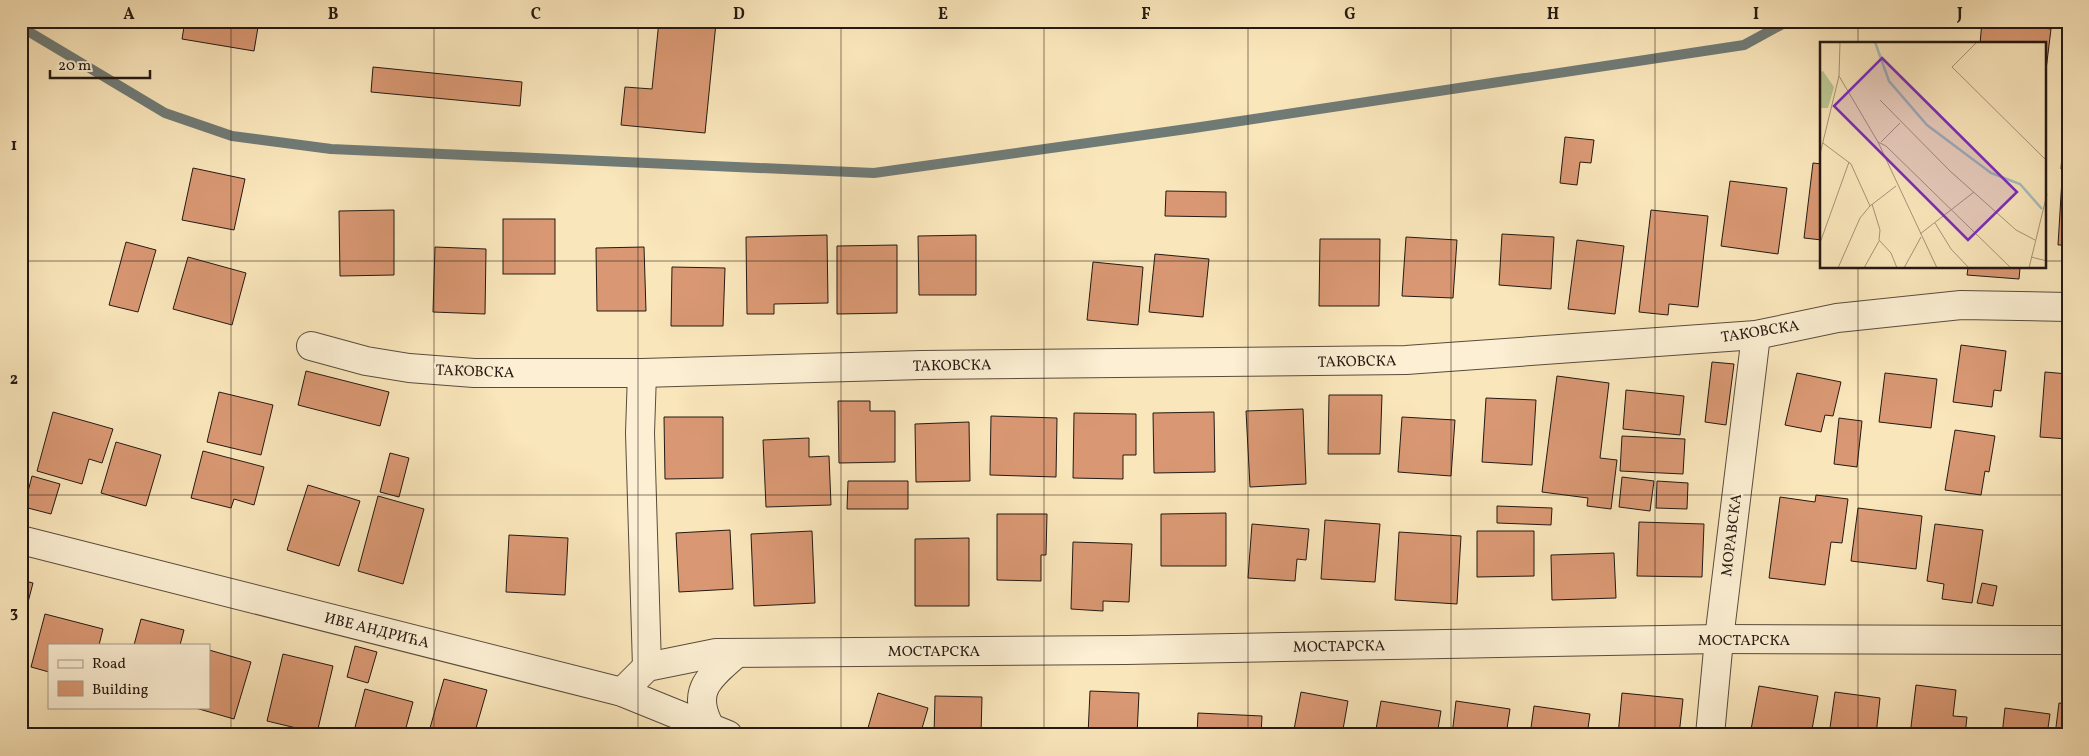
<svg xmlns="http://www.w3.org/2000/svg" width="2089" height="756" font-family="Vollkorn,serif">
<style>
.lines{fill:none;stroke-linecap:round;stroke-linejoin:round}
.stream{stroke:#707b77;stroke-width:10}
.building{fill:#d99873;stroke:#251912}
.minor-casing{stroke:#5a4c3c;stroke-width:30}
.minor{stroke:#fcefd3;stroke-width:28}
.grid{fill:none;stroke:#251912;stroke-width:1;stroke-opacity:0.55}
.labels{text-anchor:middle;stroke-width:4.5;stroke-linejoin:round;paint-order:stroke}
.street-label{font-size:15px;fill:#251912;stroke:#fcefd3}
.inset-river{fill:none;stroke:#a2bdba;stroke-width:2.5}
.inset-road{fill:none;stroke:#a59477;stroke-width:1}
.view{fill:#7b2cbf;fill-opacity:0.15;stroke:#7b2cbf;stroke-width:2.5}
.inset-edge{fill:none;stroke:#251912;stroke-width:2.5}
.neatline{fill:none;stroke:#251912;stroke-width:2}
.grid-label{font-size:16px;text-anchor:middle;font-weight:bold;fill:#251912}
</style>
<rect width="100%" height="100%" fill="#fae6bb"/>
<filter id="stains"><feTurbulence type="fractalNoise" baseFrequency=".004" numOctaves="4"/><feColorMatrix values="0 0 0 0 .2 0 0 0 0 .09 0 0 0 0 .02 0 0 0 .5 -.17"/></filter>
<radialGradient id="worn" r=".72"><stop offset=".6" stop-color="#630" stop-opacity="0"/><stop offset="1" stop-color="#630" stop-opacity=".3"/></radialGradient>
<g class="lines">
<path class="stream" d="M 21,27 L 165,113 L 232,136 L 331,149 L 874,173 L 1194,128 L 1744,45 L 1788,21"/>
</g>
<g class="building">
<path d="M 185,21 L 259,21 L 254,51 L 182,39 Z"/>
<path d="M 659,21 L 716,23 L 705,133 L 621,125 L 625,87 L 652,89 Z"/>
<path d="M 1982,21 L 2051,29 L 2045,78 L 2045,44 L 1980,44 Z"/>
<path d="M 373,67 L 522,82 L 520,106 L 371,92 Z"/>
<path d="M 2066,101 L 2068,101 L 2068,170 L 2061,169 Z"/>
<path d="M 1565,137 L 1594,140 L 1591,163 L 1580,162 L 1577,185 L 1560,183 Z"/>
<path d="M 1813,163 L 1822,164 L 1822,240 L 1804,238 Z"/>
<path d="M 193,168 L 245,179 L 234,230 L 182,220 Z"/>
<path d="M 2062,179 L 2068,179 L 2068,245 L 2058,245 Z"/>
<path d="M 1730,181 L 1787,188 L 1778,254 L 1721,246 Z"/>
<path d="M 1166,191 L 1226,192 L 1226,217 L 1165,216 Z"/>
<path d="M 394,210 L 394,275 L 340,276 L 339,211 Z"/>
<path d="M 1651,210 L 1708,216 L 1698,307 L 1669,304 L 1668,315 L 1639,312 Z"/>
<rect x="503" y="219" width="52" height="55"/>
<path d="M 1502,234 L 1554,237 L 1551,289 L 1499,285 Z"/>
<path d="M 827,235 L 828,303 L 774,304 L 774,314 L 747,314 L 746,237 Z"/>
<path d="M 976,235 L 976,295 L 919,295 L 918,236 Z"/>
<path d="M 1406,237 L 1457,240 L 1453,298 L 1402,296 Z"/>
<path d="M 1320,239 L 1380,239 L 1379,306 L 1319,306 Z"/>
<path d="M 1577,240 L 1624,246 L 1615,314 L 1568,309 Z"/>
<path d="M 126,242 L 156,250 L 138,312 L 109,305 Z"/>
<path d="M 897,245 L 897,313 L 837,314 L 837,246 Z"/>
<path d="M 435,247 L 486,249 L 485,314 L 433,312 Z"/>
<path d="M 644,247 L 646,311 L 597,311 L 596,248 Z"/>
<path d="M 1155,254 L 1209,259 L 1203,317 L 1149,312 Z"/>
<path d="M 188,257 L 246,273 L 232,325 L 173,309 Z"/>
<path d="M 1093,262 L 1143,267 L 1138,325 L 1087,320 Z"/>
<path d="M 672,267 L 725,268 L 723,326 L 671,326 Z"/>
<path d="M 1968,268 L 2020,268 L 2019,279 L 1967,275 Z"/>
<path d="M 1961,345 L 2006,351 L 2001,391 L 1994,390 L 1992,407 L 1953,402 Z"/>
<path d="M 1712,362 L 1734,364 L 1726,425 L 1705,422 Z"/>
<path d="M 306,371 L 389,392 L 380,426 L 298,405 Z"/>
<path d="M 2045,372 L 2068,374 L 2068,439 L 2040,437 Z"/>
<path d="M 1797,373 L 1841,382 L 1833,416 L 1825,415 L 1821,432 L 1785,425 Z"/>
<path d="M 1885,373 L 1937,379 L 1931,428 L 1879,422 Z"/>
<path d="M 1557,376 L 1609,383 L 1600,458 L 1617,460 L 1611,509 L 1587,506 L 1588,498 L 1542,492 Z"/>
<path d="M 1626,390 L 1684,396 L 1680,435 L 1623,429 Z"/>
<path d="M 219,392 L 273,405 L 261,455 L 207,442 Z"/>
<path d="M 1329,395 L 1382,395 L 1380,454 L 1328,454 Z"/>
<path d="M 1486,398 L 1536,400 L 1532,465 L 1482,462 Z"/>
<path d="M 838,401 L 870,401 L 870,411 L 895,411 L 895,462 L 839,463 Z"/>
<path d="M 1303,409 L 1306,484 L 1250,487 L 1246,411 Z"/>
<path d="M 53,412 L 113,429 L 102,463 L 89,459 L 82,484 L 37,471 Z"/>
<path d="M 1214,412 L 1215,472 L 1154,473 L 1153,413 Z"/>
<path d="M 1074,413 L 1136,414 L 1136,455 L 1123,455 L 1123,479 L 1073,478 Z"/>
<path d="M 991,416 L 1057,418 L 1056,477 L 990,475 Z"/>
<path d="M 664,417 L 723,417 L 723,478 L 665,479 Z"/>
<path d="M 1402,417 L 1455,420 L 1451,476 L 1398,472 Z"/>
<path d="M 1839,418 L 1862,421 L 1857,467 L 1834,464 Z"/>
<path d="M 969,422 L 970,481 L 916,482 L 915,424 Z"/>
<path d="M 1955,430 L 1995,436 L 1989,472 L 1985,471 L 1981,495 L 1945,490 Z"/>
<path d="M 1622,436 L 1685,439 L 1683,474 L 1620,471 Z"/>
<path d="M 809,438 L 809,457 L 829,456 L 831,505 L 766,507 L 763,440 Z"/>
<path d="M 116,442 L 161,455 L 146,506 L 101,493 Z"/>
<path d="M 203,451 L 264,467 L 254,505 L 234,499 L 231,508 L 191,498 Z"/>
<path d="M 390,453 L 409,458 L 399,497 L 380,492 Z"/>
<path d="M 32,476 L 60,484 L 51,514 L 24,507 Z"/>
<path d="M 1622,477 L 1654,481 L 1650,511 L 1619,507 Z"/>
<path d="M 848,481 L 908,481 L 908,509 L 847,509 Z"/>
<path d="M 1657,481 L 1688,483 L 1687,509 L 1656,508 Z"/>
<path d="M 308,485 L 360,501 L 339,566 L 287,550 Z"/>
<path d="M 1816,495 L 1848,499 L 1842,543 L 1831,542 L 1825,585 L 1769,578 L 1780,497 L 1815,502 Z"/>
<path d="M 378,496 L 424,509 L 403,584 L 358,571 Z"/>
<path d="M 1497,506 L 1552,508 L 1551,525 L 1497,523 Z"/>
<path d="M 1858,508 L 1922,516 L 1916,569 L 1851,561 Z"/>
<path d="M 1226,513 L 1226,566 L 1161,566 L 1161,514 Z"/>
<path d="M 997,514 L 1047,514 L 1046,555 L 1041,555 L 1041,581 L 997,580 Z"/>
<path d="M 1325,520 L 1380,524 L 1375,582 L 1321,579 Z"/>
<path d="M 1639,522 L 1704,524 L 1702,577 L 1637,576 Z"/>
<path d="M 1252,524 L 1309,529 L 1306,560 L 1297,559 L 1295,581 L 1248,578 Z"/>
<path d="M 1935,524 L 1983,530 L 1972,603 L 1942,599 L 1944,584 L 1927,581 Z"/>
<path d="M 730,530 L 733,589 L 679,592 L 676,533 Z"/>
<path d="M 812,531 L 815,603 L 754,606 L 751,534 Z"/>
<path d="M 1477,531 L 1534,531 L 1534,576 L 1477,577 Z"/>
<path d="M 1399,532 L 1461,536 L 1457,604 L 1395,600 Z"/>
<path d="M 509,535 L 568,538 L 565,595 L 506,592 Z"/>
<path d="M 969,538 L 969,606 L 915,606 L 915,539 Z"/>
<path d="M 1073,542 L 1132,544 L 1129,602 L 1103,601 L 1103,611 L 1071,609 Z"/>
<path d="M 1614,553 L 1616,598 L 1552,600 L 1551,555 Z"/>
<path d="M 21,580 L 33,583 L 21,629 Z"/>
<path d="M 1982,583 L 1997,586 L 1993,606 L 1977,603 Z"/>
<path d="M 45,614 L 103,629 L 99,645 L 49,645 L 49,672 L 31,667 Z"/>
<path d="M 141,619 L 184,630 L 180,645 L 134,645 Z"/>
<path d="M 355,646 L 377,652 L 368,683 L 347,677 Z"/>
<path d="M 209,650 L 251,662 L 234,719 L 192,707 L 209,707 Z"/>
<path d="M 283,654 L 333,666 L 317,733 L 267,721 Z"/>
<path d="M 2068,667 L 2068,700 L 2062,699 Z"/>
<path d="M 444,679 L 487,690 L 474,735 L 428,735 Z"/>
<path d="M 1916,685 L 1956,690 L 1953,716 L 1967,717 L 1965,735 L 1910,735 Z"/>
<path d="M 1759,686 L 1818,696 L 1811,735 L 1750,735 Z"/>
<path d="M 365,689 L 413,702 L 404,735 L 353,735 Z"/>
<path d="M 1090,691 L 1139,693 L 1137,735 L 1088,735 Z"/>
<path d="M 1301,692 L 1348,701 L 1342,735 L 1293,735 Z"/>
<path d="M 1835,692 L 1880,698 L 1876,735 L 1829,735 Z"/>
<path d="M 878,693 L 928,708 L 920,735 L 866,735 Z"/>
<path d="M 1622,693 L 1683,699 L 1679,735 L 1618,735 Z"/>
<path d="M 935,696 L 982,697 L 981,735 L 934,735 Z"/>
<path d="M 1381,701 L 1441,711 L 1437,735 L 1375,735 Z"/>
<path d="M 1456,701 L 1510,709 L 1506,735 L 1452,735 Z"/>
<path d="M 2059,703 L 2068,704 L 2068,735 L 2055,735 Z"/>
<path d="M 1534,706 L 1590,714 L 1587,735 L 1530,735 Z"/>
<path d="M 2005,708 L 2050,714 L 2047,735 L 2002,735 Z"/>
<path d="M 1198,713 L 1262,716 L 1261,735 L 1197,735 Z"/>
</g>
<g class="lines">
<defs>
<g id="minor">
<path d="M 311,346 L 366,361 L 409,368 L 474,373 L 642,373 L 922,365 L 1406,360 L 1756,335 L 1837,318 L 1961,305 L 2068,307"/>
<path d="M 642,373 L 640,433 L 647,667"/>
<path d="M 21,540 L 622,692 L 728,735"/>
<path d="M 622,692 L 647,667 L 716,653 L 1126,650 L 1719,639 L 2068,640"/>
<path d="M 710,727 C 690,690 710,677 737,653"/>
<path d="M 1710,735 L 1719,639 L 1756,335"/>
</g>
</defs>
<use href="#minor" class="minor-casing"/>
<use href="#minor" class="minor"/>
</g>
<path class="grid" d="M 231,21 L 231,735M 434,21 L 434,735M 638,21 L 638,735M 841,21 L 841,735M 1044,21 L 1044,735M 1248,21 L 1248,735M 1451,21 L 1451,735M 1655,21 L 1655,735M 1858,21 L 1858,44M 21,261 L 1822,261M 2045,261 L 2068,261M 1858,268 L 1858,735M 21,495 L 2068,495"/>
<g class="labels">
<g class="street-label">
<text transform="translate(1760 331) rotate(-9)" y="5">ТАКОВСКА</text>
<text transform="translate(1357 361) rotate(-1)" y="5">ТАКОВСКА</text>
<text transform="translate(952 365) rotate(-1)" y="5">ТАКОВСКА</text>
<text transform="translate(475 371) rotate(2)" y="5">ТАКОВСКА</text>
<text transform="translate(1731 535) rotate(-83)" y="5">МОРАВСКА</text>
<text transform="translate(377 630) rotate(14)" y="5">ИВЕ АНДРИЋА</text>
<text x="1744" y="645">МОСТАРСКА</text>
<text transform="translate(1339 646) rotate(-1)" y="5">МОСТАРСКА</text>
<text x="934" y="656">МОСТАРСКА</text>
</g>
</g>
<g transform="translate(1820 42)">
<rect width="226" height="226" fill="#fae6bb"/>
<path d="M 3,29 L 14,45 L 8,66 L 0,66 L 0,30 Z" fill="#bac693"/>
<path class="inset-river" d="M 55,0 L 69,39 L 107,83 L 171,131 L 200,142 L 222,167"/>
<path class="inset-road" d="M 157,0 L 132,25 L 227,119M 19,34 L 58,100 L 117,226M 60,58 L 130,129 L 196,188 L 215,198M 58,100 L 66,104 L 191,226M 61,100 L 80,81M 3,101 L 31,122 L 50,164M 0,112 L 19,34 L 20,0M 52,162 L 60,188 L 59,198 L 71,211 L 77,226M 115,181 L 131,207 L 149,226M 100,192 L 154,150M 0,201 L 29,120M 211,215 L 227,219M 18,226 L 40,176 L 50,164 L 76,144M 44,226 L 59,199M 84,226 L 101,195M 209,226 L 227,152"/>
<path class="view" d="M 62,16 L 197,150 L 148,198 L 14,64 Z"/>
<rect width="226" height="226" class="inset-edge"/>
</g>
<rect width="2089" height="756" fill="none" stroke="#fae6bb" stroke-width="55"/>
<rect x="48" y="644" width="162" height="65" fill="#fcefd3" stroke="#a69986"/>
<rect x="58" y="660" width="25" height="8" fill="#fcefd3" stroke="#a69986"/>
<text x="92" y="668" font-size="15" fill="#251912">Road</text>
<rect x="58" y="681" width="25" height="15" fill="#d99873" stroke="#a69986"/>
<text x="92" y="694" font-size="15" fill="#251912">Building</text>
<path d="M50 70v8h100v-8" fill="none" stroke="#251912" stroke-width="2.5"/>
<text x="58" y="70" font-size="15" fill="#251912" stroke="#fcefd3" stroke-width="4" paint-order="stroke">20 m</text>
<rect x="28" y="28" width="2034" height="700" class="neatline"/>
<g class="grid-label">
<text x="129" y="19">A</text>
<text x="333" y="19">B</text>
<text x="536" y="19">C</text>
<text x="739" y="19">D</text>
<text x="943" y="19">E</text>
<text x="1146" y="19">F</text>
<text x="1350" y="19">G</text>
<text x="1553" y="19">H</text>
<text x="1756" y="19">I</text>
<text x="1960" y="19">J</text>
<text x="14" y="150">1</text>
<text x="14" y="384">2</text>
<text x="14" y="617">3</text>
</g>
<rect width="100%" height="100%" filter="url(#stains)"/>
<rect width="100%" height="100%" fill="url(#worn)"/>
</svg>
